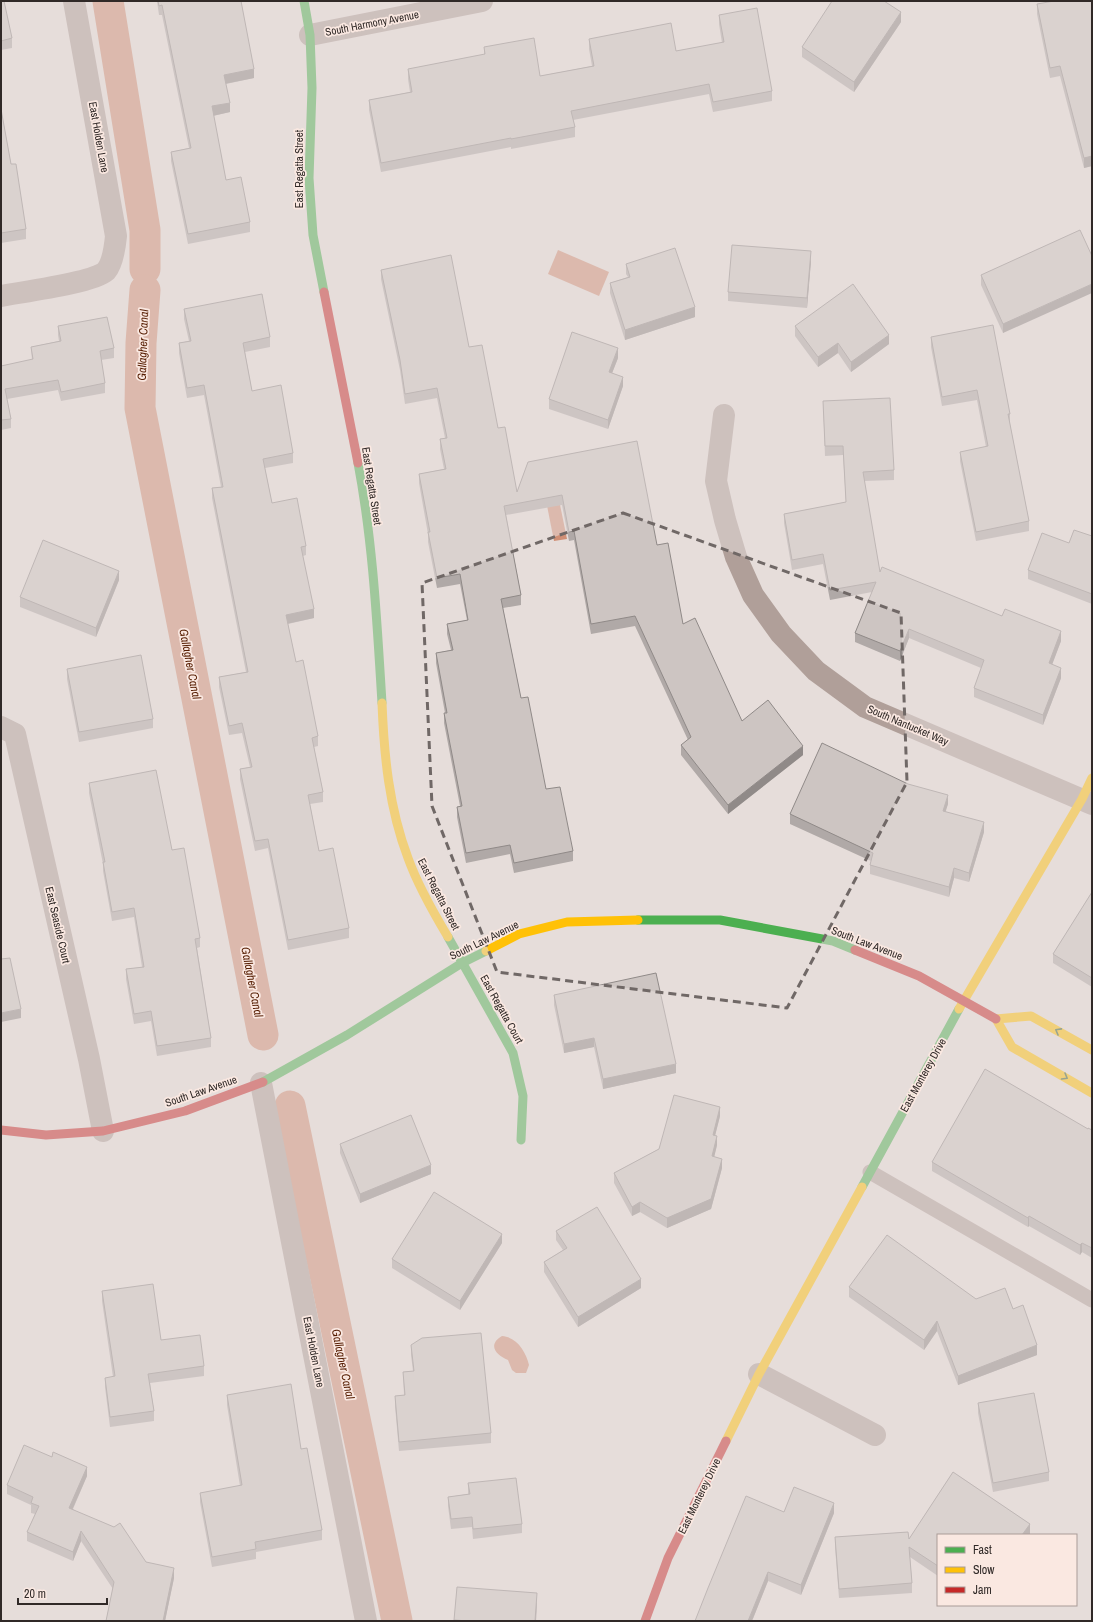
<svg xmlns="http://www.w3.org/2000/svg" width="1093" height="1622" font-family="'Archivo Narrow',sans-serif">
<style>
.water{fill:#d08f75}
.lines{fill:none;stroke-linecap:round;stroke-linejoin:round}
.canal{stroke:#d08f75;stroke-width:31}
.lane{stroke:#b09f99;stroke-width:15}
.street{stroke:#b09f99;stroke-width:22}
.fast{stroke:#4caf50;stroke-width:9}
.slow{stroke:#ffc107;stroke-width:9}
.jam{stroke:#c62828;stroke-width:9}
.wall{fill:#b0a9a7}
.shaded-wall{fill:#908a88}
.building{fill:#cdc5c2;stroke:#908a88}
.oneway{stroke:#3b5f37}
.marked{fill:none;stroke:#706866;stroke-width:3;stroke-dasharray:8 5;stroke-linejoin:round}
.labels{text-anchor:middle;stroke-width:3.5;stroke-linejoin:round;paint-order:stroke}
.street-label{font-size:11px;fill:#302927;stroke:#fae8e1}
.water-label{font-size:12px;font-style:italic;fill:#561d02;stroke:#fae8e1}
</style>
<rect width="100%" height="100%" fill="#e6ddda"/>
<g class="water">
<path d="M 558,250 L 609,272 L 599,296 L 548,274 Z"/>
<path d="M 539,465 L 558,495 L 567,539 L 554,541 Z"/>
<path d="M 502,1336 C 517,1337 526,1352 529,1365 L 526,1373 L 516,1373 L 512,1370 L 508,1360 C 496,1355 487,1345 502,1336 Z"/>
</g>
<g class="lines">
<g class="canal">
<path d="M 108,1 L 145,230 L 145,269"/>
<path d="M 145,290 L 141,343 L 140,408 L 263,1035"/>
<path d="M 290,1106 L 397,1621"/>
</g>
<path class="lane" d="M 870,1172 L 1092,1300"/>
<g class="street">
<path d="M 310,35 L 482,1"/>
<path d="M 1,296 C 21,292 93,283 106,271 C 113,263 115,246 116,236 L 74,1"/>
<path d="M 724,415 L 716,481 L 725,520 L 736,557 L 753,595 L 781,634 L 816,671 L 865,707 L 1092,804"/>
<path d="M 1,727 L 15,734 L 89,1059 L 103,1131"/>
<path d="M 261,1083 L 366,1621"/>
<path d="M 759,1374 L 875,1435"/>
</g>
<g class="fast">
<path d="M 304,1 L 310,35 L 312,88 L 309,178 L 313,235 L 324,292"/>
<path d="M 358,463 C 373,542 377,623 382,703"/>
<path d="M 638,920 L 720,920 L 833,941 L 855,950"/>
<path d="M 448,937 L 513,1053 L 523,1096 L 521,1140"/>
<path d="M 263,1082 L 347,1035 L 462,963 L 486,951"/>
<path d="M 862,1187 L 959,1009"/>
</g>
<g class="slow">
<path d="M 382,703 C 384,755 389,808 408,858 C 418,886 433,912 448,937"/>
<path d="M 486,951 L 519,934 L 567,922 L 638,920"/>
<path d="M 959,1009 L 1082,799 L 1092,778"/>
<path d="M 1092,1050 L 1031,1016 L 996,1019 L 1012,1047 L 1092,1093"/>
<path d="M 726,1441 L 759,1374 L 862,1187"/>
</g>
<g class="jam">
<path d="M 324,292 L 358,463"/>
<path d="M 855,950 L 919,976 L 996,1019"/>
<path d="M 1,1130 L 46,1135 L 103,1131 L 185,1111 L 263,1082"/>
<path d="M 645,1621 L 668,1558 L 726,1441"/>
</g>
</g>
<g class="wall">
<path d="M 1,1 L 12,38 L 12,48 L 1,50 Z"/>
<path d="M 157,1 L 241,1 L 254,78 L 226,84 L 230,112 L 213,116 L 226,180 L 250,222 L 250,232 L 188,244 L 171,161 L 171,152 L 189,148 L 162,15 L 159,15 Z"/>
<path d="M 1092,1 L 1092,166 L 1084,168 L 1060,76 L 1050,78 L 1037,14 L 1037,4 Z"/>
<path d="M 719,15 L 772,91 L 772,101 L 713,112 L 709,94 L 573,120 L 575,127 L 575,137 L 511,149 L 511,147 L 381,172 L 369,110 L 369,100 L 410,92 L 408,79 L 408,69 L 484,55 L 484,47 L 540,76 L 592,66 L 589,49 L 589,39 L 676,51 L 722,43 L 719,24 Z"/>
<path d="M 901,22 L 854,92 L 802,57 L 802,47 Z"/>
<path d="M 1,109 L 11,164 L 26,229 L 26,239 L 1,243 Z"/>
<path d="M 1092,256 L 1003,333 L 981,285 L 981,275 Z"/>
<path d="M 811,261 L 807,308 L 728,301 L 728,292 Z"/>
<path d="M 626,264 L 695,317 L 625,340 L 610,293 L 610,283 L 628,277 L 626,274 Z"/>
<path d="M 381,270 L 469,347 L 498,428 L 517,492 L 528,462 L 657,545 L 683,624 L 742,721 L 803,755 L 728,814 L 681,755 L 681,745 L 688,740 L 635,626 L 591,634 L 574,540 L 569,541 L 562,505 L 506,515 L 521,595 L 521,605 L 503,608 L 521,698 L 546,789 L 573,851 L 573,861 L 514,873 L 510,854 L 466,863 L 457,817 L 457,807 L 460,806 L 444,723 L 444,713 L 445,713 L 436,663 L 436,653 L 451,650 L 447,634 L 447,624 L 467,620 L 460,584 L 437,588 L 428,542 L 428,534 L 419,483 L 419,474 L 444,469 L 440,449 L 440,439 L 445,438 L 437,398 L 405,404 L 400,370 L 381,279 Z"/>
<path d="M 184,309 L 270,337 L 270,347 L 245,352 L 252,391 L 293,453 L 293,463 L 265,468 L 272,503 L 306,546 L 306,555 L 303,556 L 314,618 L 288,624 L 296,662 L 318,736 L 318,746 L 314,747 L 323,792 L 323,802 L 310,804 L 319,851 L 349,928 L 349,938 L 288,950 L 268,848 L 255,851 L 240,779 L 240,769 L 250,767 L 242,733 L 229,735 L 219,687 L 219,677 L 246,672 L 212,498 L 212,488 L 221,487 L 204,395 L 187,398 L 179,353 L 179,343 L 189,341 L 184,319 Z"/>
<path d="M 58,326 L 114,348 L 114,358 L 101,360 L 105,383 L 105,393 L 61,401 L 58,390 L 7,399 L 11,419 L 11,428 L 1,430 L 1,366 L 32,360 L 31,347 L 59,341 L 58,335 Z"/>
<path d="M 795,326 L 889,344 L 851,372 L 838,353 L 818,367 L 795,336 Z"/>
<path d="M 931,337 L 1010,414 L 1010,424 L 1029,521 L 1029,531 L 976,541 L 960,461 L 960,452 L 986,447 L 977,400 L 942,406 L 931,347 Z"/>
<path d="M 618,358 L 612,373 L 623,386 L 608,429 L 549,409 L 549,399 Z"/>
<path d="M 823,401 L 894,470 L 894,480 L 864,481 L 880,572 L 1002,616 L 1061,641 L 1052,664 L 1061,678 L 1043,725 L 974,697 L 974,688 L 981,668 L 909,638 L 900,661 L 855,642 L 855,633 L 872,592 L 830,600 L 823,564 L 792,570 L 784,523 L 784,514 L 846,502 L 843,455 L 825,456 Z"/>
<path d="M 1092,536 L 1092,604 L 1028,579 L 1028,570 L 1069,543 Z"/>
<path d="M 119,580 L 96,637 L 20,607 L 20,597 Z"/>
<path d="M 67,669 L 153,719 L 153,728 L 79,742 L 67,679 Z"/>
<path d="M 89,783 L 172,850 L 200,938 L 200,947 L 197,948 L 211,1038 L 211,1047 L 157,1056 L 151,1021 L 134,1024 L 126,979 L 126,969 L 142,967 L 134,917 L 112,921 L 103,871 L 103,864 L 89,793 Z"/>
<path d="M 948,804 L 945,811 L 984,832 L 969,882 L 954,878 L 949,897 L 870,874 L 870,865 L 871,861 L 790,824 L 790,814 Z"/>
<path d="M 1092,892 L 1092,987 L 1053,963 L 1053,954 Z"/>
<path d="M 554,995 L 676,1073 L 603,1089 L 594,1047 L 564,1053 L 554,1005 Z"/>
<path d="M 720,1116 L 715,1135 L 717,1145 L 714,1157 L 722,1168 L 711,1209 L 667,1228 L 640,1212 L 632,1216 L 614,1183 L 614,1173 Z"/>
<path d="M 1088,1129 L 1092,1130 L 1092,1258 L 1082,1252 L 1080,1255 L 1029,1226 L 1028,1227 L 932,1171 L 932,1162 Z"/>
<path d="M 340,1144 L 431,1174 L 360,1203 L 340,1153 Z"/>
<path d="M 556,1231 L 641,1288 L 578,1327 L 544,1272 L 544,1262 L 563,1250 L 556,1240 Z"/>
<path d="M 502,1243 L 460,1310 L 392,1268 L 392,1259 Z"/>
<path d="M 849,1287 L 976,1299 L 1013,1309 L 1037,1355 L 958,1385 L 937,1331 L 924,1350 L 849,1297 Z"/>
<path d="M 102,1291 L 161,1340 L 204,1366 L 204,1376 L 150,1383 L 154,1411 L 154,1421 L 110,1427 L 105,1387 L 105,1378 L 113,1377 L 102,1301 Z"/>
<path d="M 411,1345 L 491,1433 L 491,1443 L 399,1451 L 395,1406 L 395,1396 L 404,1395 L 403,1372 L 413,1371 L 411,1355 Z"/>
<path d="M 227,1395 L 301,1449 L 322,1530 L 322,1540 L 256,1552 L 256,1559 L 212,1567 L 200,1502 L 200,1493 L 240,1486 L 227,1405 Z"/>
<path d="M 978,1403 L 1049,1472 L 1049,1481 L 993,1492 L 978,1413 Z"/>
<path d="M 52,1457 L 87,1476 L 73,1509 L 146,1562 L 174,1578 L 165,1621 L 106,1621 L 113,1589 L 81,1541 L 73,1561 L 27,1541 L 27,1532 L 35,1514 L 31,1513 L 31,1505 L 7,1494 L 7,1485 Z"/>
<path d="M 953,1472 L 1030,1524 L 1030,1534 L 1029,1535 L 938,1535 L 938,1576 L 910,1557 L 912,1583 L 912,1593 L 839,1598 L 835,1547 L 835,1537 L 908,1532 L 909,1539 Z"/>
<path d="M 468,1483 L 522,1524 L 522,1533 L 473,1539 L 472,1527 L 451,1529 L 448,1506 L 448,1497 L 468,1494 Z"/>
<path d="M 784,1512 L 834,1513 L 801,1595 L 768,1581 L 752,1621 Z"/>
<path d="M 457,1587 L 537,1603 L 536,1621 L 454,1621 Z"/>
</g>
<g class="shaded-wall">
<path d="M 901,12 L 901,22 L 854,92 L 854,82 Z"/>
<path d="M 254,69 L 254,78 L 224,84 L 224,75 Z"/>
<path d="M 230,103 L 230,112 L 212,116 L 212,106 Z"/>
<path d="M 1092,156 L 1092,166 L 1084,168 L 1084,158 Z"/>
<path d="M 811,251 L 811,261 L 807,308 L 807,298 Z"/>
<path d="M 1092,284 L 1092,293 L 1003,333 L 1003,324 Z"/>
<path d="M 695,307 L 695,317 L 625,340 L 625,330 Z"/>
<path d="M 889,335 L 889,344 L 851,372 L 851,362 Z"/>
<path d="M 838,343 L 838,353 L 818,367 L 818,357 Z"/>
<path d="M 618,348 L 618,358 L 609,381 L 609,372 Z"/>
<path d="M 623,377 L 623,386 L 608,429 L 608,420 Z"/>
<path d="M 119,571 L 119,580 L 96,637 L 96,628 Z"/>
<path d="M 314,609 L 314,618 L 286,624 L 286,615 Z"/>
<path d="M 909,629 L 909,638 L 900,661 L 900,651 Z"/>
<path d="M 1061,631 L 1061,641 L 1049,673 L 1049,663 Z"/>
<path d="M 1061,668 L 1061,678 L 1043,725 L 1043,715 Z"/>
<path d="M 803,746 L 803,755 L 728,814 L 728,805 Z"/>
<path d="M 948,795 L 948,804 L 943,820 L 943,811 Z"/>
<path d="M 984,822 L 984,832 L 969,882 L 969,873 Z"/>
<path d="M 954,868 L 954,878 L 949,897 L 949,887 Z"/>
<path d="M 21,1009 L 21,1018 L 1,1022 L 1,1013 Z"/>
<path d="M 594,1038 L 594,1047 L 564,1053 L 564,1044 Z"/>
<path d="M 676,1064 L 676,1073 L 603,1089 L 603,1079 Z"/>
<path d="M 720,1107 L 720,1116 L 713,1144 L 713,1135 Z"/>
<path d="M 717,1136 L 717,1145 L 712,1166 L 712,1156 Z"/>
<path d="M 722,1159 L 722,1168 L 711,1209 L 667,1228 L 667,1218 Z"/>
<path d="M 431,1165 L 431,1174 L 360,1203 L 360,1194 Z"/>
<path d="M 640,1202 L 640,1212 L 632,1216 L 632,1207 Z"/>
<path d="M 1029,1216 L 1029,1226 L 1028,1227 L 1028,1218 Z"/>
<path d="M 502,1234 L 502,1243 L 460,1310 L 460,1301 Z"/>
<path d="M 1082,1243 L 1082,1252 L 1080,1255 L 1080,1245 Z"/>
<path d="M 641,1279 L 641,1288 L 578,1327 L 578,1317 Z"/>
<path d="M 937,1321 L 937,1331 L 924,1350 L 924,1340 Z"/>
<path d="M 1037,1345 L 1037,1355 L 958,1385 L 958,1376 Z"/>
<path d="M 87,1467 L 87,1476 L 69,1517 L 69,1508 Z"/>
<path d="M 834,1503 L 834,1513 L 801,1595 L 801,1585 Z"/>
<path d="M 1030,1524 L 1030,1534 L 1029,1535 L 1022,1535 Z"/>
<path d="M 81,1531 L 81,1541 L 73,1561 L 73,1552 Z"/>
<path d="M 174,1568 L 174,1578 L 165,1621 L 163,1621 Z"/>
<path d="M 768,1572 L 768,1581 L 752,1621 L 748,1621 Z"/>
<path d="M 537,1593 L 536,1621 L 535,1621 Z"/>
</g>
<g class="building">
<path d="M 1,1 L 4,1 L 12,38 L 1,41 Z"/>
<path d="M 158,1 L 241,1 L 254,69 L 224,75 L 230,103 L 212,106 L 226,180 L 241,177 L 250,222 L 188,234 L 171,152 L 191,148 L 162,5 L 159,6 Z"/>
<path d="M 832,1 L 884,1 L 901,12 L 854,82 L 802,47 Z"/>
<path d="M 1054,1 L 1092,1 L 1092,156 L 1084,158 L 1060,66 L 1050,68 L 1037,4 Z"/>
<path d="M 757,8 L 772,91 L 713,102 L 709,84 L 571,111 L 575,127 L 511,139 L 511,138 L 381,163 L 369,100 L 412,92 L 408,69 L 485,54 L 484,47 L 534,38 L 540,76 L 594,66 L 589,39 L 671,23 L 676,51 L 724,42 L 719,15 Z"/>
<path d="M 1,109 L 11,164 L 16,164 L 26,229 L 1,233 Z"/>
<path d="M 1080,230 L 1092,256 L 1092,284 L 1003,324 L 981,275 Z"/>
<path d="M 732,245 L 811,251 L 807,298 L 728,292 Z"/>
<path d="M 675,248 L 695,307 L 625,330 L 610,283 L 630,277 L 626,264 Z"/>
<path d="M 451,255 L 469,347 L 482,345 L 498,428 L 505,427 L 517,492 L 528,462 L 637,441 L 657,545 L 668,543 L 683,624 L 695,618 L 742,721 L 768,700 L 803,746 L 728,805 L 681,745 L 691,737 L 635,616 L 591,624 L 574,531 L 569,532 L 562,495 L 504,506 L 521,595 L 501,599 L 521,698 L 528,697 L 546,789 L 560,787 L 573,851 L 514,863 L 510,845 L 466,853 L 457,807 L 462,806 L 444,713 L 447,713 L 436,653 L 453,650 L 447,624 L 468,620 L 460,574 L 437,578 L 428,532 L 430,532 L 419,474 L 446,469 L 440,439 L 447,438 L 437,388 L 405,394 L 400,360 L 381,270 Z"/>
<path d="M 853,284 L 889,335 L 851,362 L 838,343 L 818,357 L 795,326 Z"/>
<path d="M 262,294 L 270,337 L 243,343 L 252,391 L 281,385 L 293,453 L 263,459 L 272,503 L 297,498 L 306,546 L 301,547 L 314,609 L 286,615 L 296,662 L 303,660 L 318,736 L 312,738 L 323,792 L 308,795 L 319,851 L 333,848 L 349,928 L 288,940 L 268,839 L 255,841 L 240,769 L 252,767 L 242,723 L 229,726 L 219,677 L 248,672 L 212,488 L 223,487 L 204,385 L 187,388 L 179,343 L 191,341 L 184,309 Z"/>
<path d="M 107,317 L 114,348 L 100,351 L 105,383 L 61,392 L 58,380 L 5,389 L 11,419 L 1,420 L 1,366 L 33,359 L 31,347 L 61,341 L 58,326 Z"/>
<path d="M 993,325 L 1010,414 L 1008,414 L 1029,521 L 976,532 L 960,452 L 988,446 L 977,390 L 942,397 L 931,337 Z"/>
<path d="M 572,332 L 618,348 L 609,372 L 623,377 L 608,420 L 549,399 Z"/>
<path d="M 890,398 L 894,470 L 863,472 L 880,572 L 882,567 L 1002,616 L 1005,609 L 1061,631 L 1049,663 L 1061,668 L 1043,715 L 974,688 L 984,660 L 909,629 L 900,651 L 855,633 L 876,582 L 830,590 L 823,554 L 792,560 L 784,514 L 846,502 L 843,446 L 825,446 L 823,401 Z"/>
<path d="M 1074,530 L 1092,536 L 1092,594 L 1028,570 L 1042,533 L 1069,543 Z"/>
<path d="M 43,540 L 119,571 L 96,628 L 20,597 Z"/>
<path d="M 141,655 L 153,719 L 79,732 L 67,669 Z"/>
<path d="M 822,743 L 908,784 L 948,795 L 943,811 L 984,822 L 969,873 L 954,868 L 949,887 L 870,865 L 873,853 L 790,814 Z"/>
<path d="M 156,770 L 172,850 L 184,848 L 200,938 L 195,939 L 211,1038 L 157,1046 L 151,1011 L 134,1014 L 126,969 L 144,967 L 134,908 L 112,912 L 103,862 L 105,862 L 89,783 Z"/>
<path d="M 1092,892 L 1092,978 L 1053,954 Z"/>
<path d="M 10,958 L 21,1009 L 1,1013 L 1,959 Z"/>
<path d="M 656,973 L 676,1064 L 603,1079 L 594,1038 L 564,1044 L 554,995 Z"/>
<path d="M 985,1069 L 1088,1129 L 1088,1128 L 1092,1130 L 1092,1248 L 1082,1243 L 1080,1245 L 1029,1216 L 1028,1218 L 932,1162 Z"/>
<path d="M 674,1095 L 720,1107 L 713,1135 L 717,1136 L 712,1156 L 722,1159 L 711,1199 L 667,1218 L 640,1202 L 632,1207 L 614,1173 L 659,1149 Z"/>
<path d="M 411,1115 L 431,1165 L 360,1194 L 340,1144 Z"/>
<path d="M 434,1192 L 502,1234 L 460,1301 L 392,1259 Z"/>
<path d="M 597,1207 L 641,1279 L 578,1317 L 544,1262 L 567,1248 L 556,1231 Z"/>
<path d="M 887,1235 L 976,1299 L 1005,1288 L 1013,1309 L 1023,1305 L 1037,1345 L 958,1376 L 937,1321 L 924,1340 L 849,1287 Z"/>
<path d="M 153,1284 L 161,1340 L 200,1335 L 204,1366 L 148,1374 L 154,1411 L 110,1417 L 105,1378 L 115,1376 L 102,1291 Z"/>
<path d="M 481,1333 L 491,1433 L 399,1442 L 395,1396 L 405,1395 L 403,1372 L 414,1371 L 411,1345 L 422,1338 Z"/>
<path d="M 291,1384 L 301,1449 L 307,1448 L 322,1530 L 255,1542 L 256,1549 L 212,1557 L 200,1493 L 242,1485 L 227,1395 Z"/>
<path d="M 1034,1393 L 1049,1472 L 993,1483 L 978,1403 Z"/>
<path d="M 24,1445 L 52,1457 L 53,1452 L 87,1467 L 69,1508 L 114,1527 L 120,1523 L 146,1562 L 174,1568 L 163,1621 L 106,1621 L 114,1582 L 81,1531 L 73,1552 L 27,1532 L 39,1506 L 31,1503 L 33,1497 L 7,1485 Z"/>
<path d="M 953,1472 L 1030,1524 L 1022,1535 L 938,1535 L 938,1566 L 909,1547 L 912,1583 L 839,1589 L 835,1537 L 908,1532 L 909,1539 Z"/>
<path d="M 516,1478 L 522,1524 L 473,1529 L 472,1517 L 451,1519 L 448,1497 L 470,1494 L 468,1483 Z"/>
<path d="M 794,1487 L 834,1503 L 801,1585 L 768,1572 L 748,1621 L 695,1621 L 708,1588 L 746,1496 L 784,1512 Z"/>
<path d="M 457,1587 L 537,1593 L 535,1621 L 469,1621 L 454,1620 Z"/>
</g>
<defs><path id="oneway-chevron" d="M-2-3.5L2.5 0L-2 3.5" fill="none" stroke-width="1.6" stroke-linecap="round" stroke-linejoin="round"/></defs>
<g class="oneway">
<use href="#oneway-chevron" transform="translate(1058 1031) rotate(-151)"/>
<use href="#oneway-chevron" transform="translate(1065 1077) rotate(30)"/>
</g>
<path d="M0 0H1093V1622H0ZM 623,513 L 901,613 L 907,782 L 787,1008 L 497,972 L 432,806 L 422,583 Z" fill="#e6ddda" fill-opacity=".55" fill-rule="evenodd"/>
<path class="marked" d="M 623,513 L 901,613 L 907,782 L 787,1008 L 497,972 L 432,806 L 422,583 Z"/>
<g class="labels">
<g class="street-label">
<text transform="translate(372 23) rotate(-11)" y="4">South Harmony Avenue</text>
<text transform="translate(99 137) rotate(80)" y="4">East Holden Lane</text>
<text transform="translate(299 169) rotate(-90)" y="4">East Regatta Street</text>
<text transform="translate(372 486) rotate(81)" y="4">East Regatta Street</text>
<text transform="translate(908 725) rotate(23)" y="4">South Nantucket Way</text>
<text transform="translate(439 894) rotate(63)" y="4">East Regatta Street</text>
<text transform="translate(58 925) rotate(77)" y="4">East Seaside Court</text>
<text transform="translate(484 940) rotate(-26)" y="4">South Law Avenue</text>
<text transform="translate(867 943) rotate(21)" y="4">South Law Avenue</text>
<text transform="translate(502 1009) rotate(61)" y="4">East Regatta Court</text>
<text transform="translate(923 1075) rotate(-61)" y="4">East Monterey Drive</text>
<text transform="translate(201 1091) rotate(-19)" y="4">South Law Avenue</text>
<text transform="translate(314 1352) rotate(79)" y="4">East Holden Lane</text>
<text transform="translate(699 1496) rotate(-64)" y="4">East Monterey Drive</text>
</g>
<g class="water-label">
<text transform="translate(143 345) rotate(-88)" y="4">Gallagher Canal</text>
<text transform="translate(190 664) rotate(79)" y="4">Gallagher Canal</text>
<text transform="translate(252 982) rotate(79)" y="4">Gallagher Canal</text>
<text transform="translate(343 1364) rotate(78)" y="4">Gallagher Canal</text>
</g>
</g>
<rect width="1093" height="1622" fill="none" stroke="#302927" stroke-width="4"/>
<rect x="937" y="1534" width="140" height="72" fill="#fae8e1" stroke="#a99c97"/>
<rect x="945" y="1547" width="20" height="6" fill="#4caf50" stroke="#a99c97"/>
<text x="973" y="1554" font-size="12" fill="#302927">Fast</text>
<rect x="945" y="1567" width="20" height="6" fill="#ffc107" stroke="#a99c97"/>
<text x="973" y="1574" font-size="12" fill="#302927">Slow</text>
<rect x="945" y="1587" width="20" height="6" fill="#c62828" stroke="#a99c97"/>
<text x="973" y="1594" font-size="12" fill="#302927">Jam</text>
<path d="M18 1598v6h89v-6" fill="none" stroke="#302927" stroke-width="2"/>
<text x="24" y="1598" font-size="12" fill="#302927" stroke="#fae8e1" stroke-width="3" paint-order="stroke">20 m</text>
</svg>
